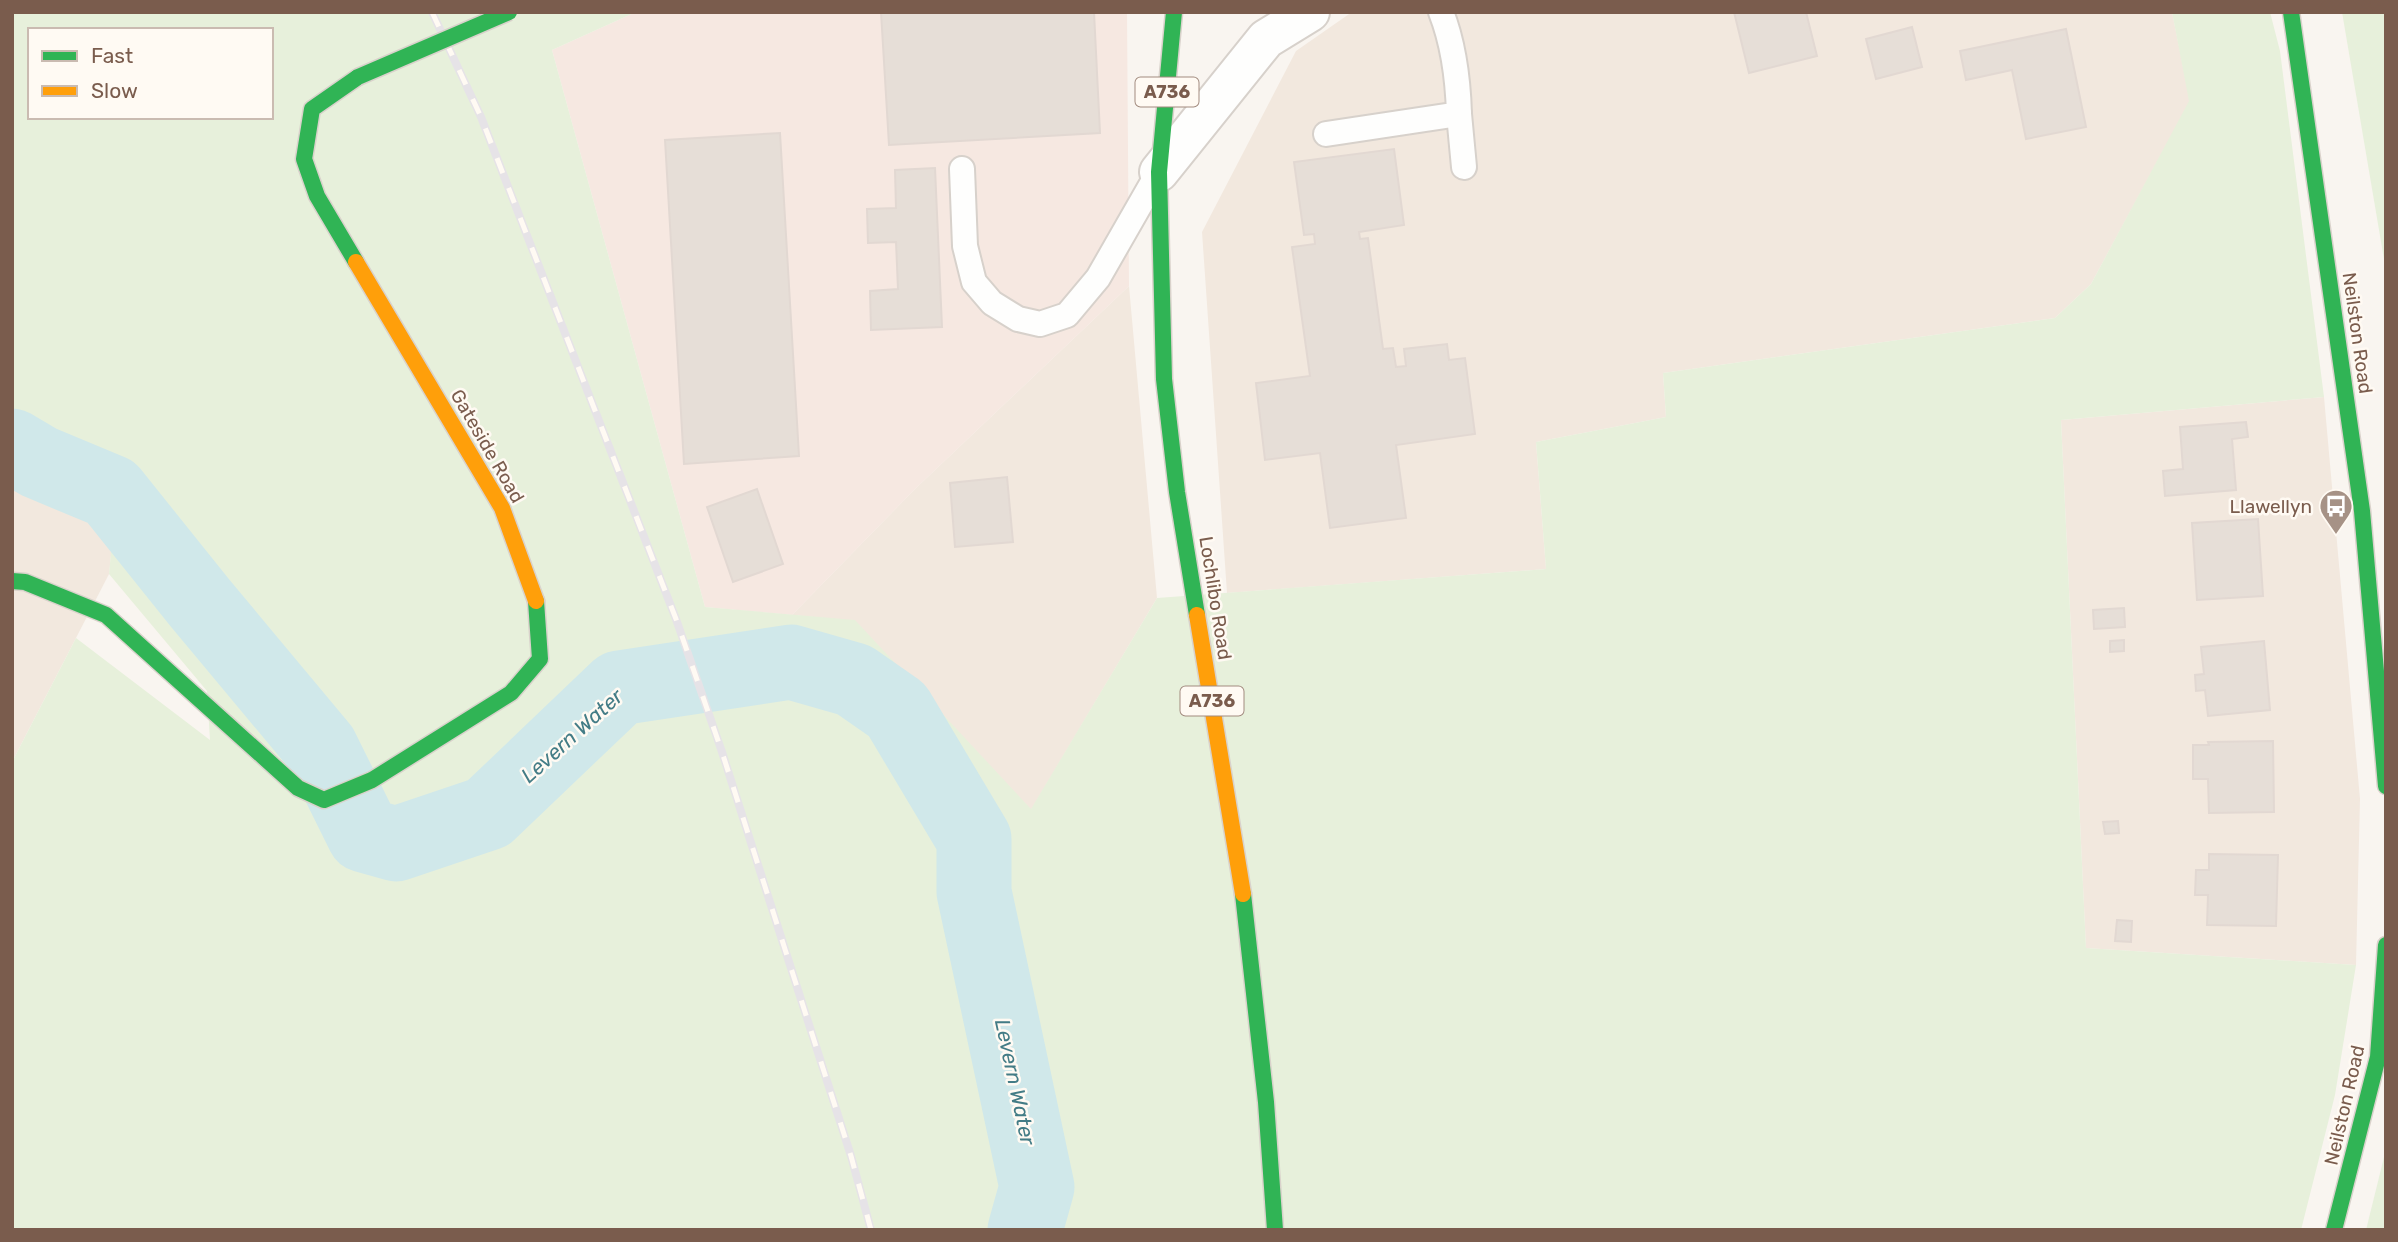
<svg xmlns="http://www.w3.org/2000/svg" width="2398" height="1242" font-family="Rubik,sans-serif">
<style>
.residential{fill:#f2e8de}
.commercial{fill:#f6e8e1}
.green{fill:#e7f0db;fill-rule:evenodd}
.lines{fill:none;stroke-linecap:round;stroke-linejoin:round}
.river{stroke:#d0e8ea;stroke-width:75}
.building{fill:#e6ded7;stroke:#e2d8d2;stroke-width:2}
.lane-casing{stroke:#d7d1cb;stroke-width:28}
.street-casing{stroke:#d7d1cb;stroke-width:42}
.fast-casing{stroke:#d9d2cb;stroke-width:19}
.slow-casing{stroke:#d9d2cb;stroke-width:19}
.lane{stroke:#fefefd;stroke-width:24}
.street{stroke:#fefefd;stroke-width:38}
.fast{stroke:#30b455;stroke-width:16}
.slow{stroke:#ff9f0a;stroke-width:16}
.rail-casing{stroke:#e6e3e7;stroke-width:8}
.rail{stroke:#fffaf3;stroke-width:5;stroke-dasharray:16;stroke-linecap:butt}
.fast-bridge-casing{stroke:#d9d2cb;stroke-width:19;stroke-linecap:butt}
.fast-bridge{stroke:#30b455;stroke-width:16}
.labels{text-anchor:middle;stroke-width:5;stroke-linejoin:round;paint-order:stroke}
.shield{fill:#fffaf3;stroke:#a28b7f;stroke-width:2}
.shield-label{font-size:18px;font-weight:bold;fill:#7a5c4d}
.street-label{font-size:19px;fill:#7a5c4d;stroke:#fffaf3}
.poi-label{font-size:19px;fill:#7a5c4d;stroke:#fffaf3;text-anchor:end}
.water-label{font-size:21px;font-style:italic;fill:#437c86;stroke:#fffaf3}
</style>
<rect width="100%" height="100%" fill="#f9f5f0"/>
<g class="residential">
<path d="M 1352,12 L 2172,12 L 2190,101 L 2091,284 L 2055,318 L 1663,373 L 1666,417 L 1536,442 L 1546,569 L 1227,593 L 1202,232 L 1296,51 Z"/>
<path d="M 1129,286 L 1157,598 L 1031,810 L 855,621 L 792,615 L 915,489 Z"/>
<path d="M 2324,397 L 2360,799 L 2356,965 L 2086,948 L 2061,420 Z"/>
<path d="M 12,460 L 117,499 L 109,574 L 12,762 Z"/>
</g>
<path class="commercial" d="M 636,12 L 1127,12 L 1129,286 L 915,489 L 792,615 L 705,607 L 552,50 Z"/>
<g class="green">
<path d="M 12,12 L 636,12 L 552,50 L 705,607 L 855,620 L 1031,809 L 1157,598 L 1546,569 L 1536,442 L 1666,417 L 1663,373 L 2055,318 L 2091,284 L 2189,101 L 2172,12 L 2270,12 L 2280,51 L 2324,397 L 2061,420 L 2086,948 L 2356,965 L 2335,1095 L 2301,1230 L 12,1230 L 12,762 L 76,638 L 210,740 L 207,691 L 109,574 L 116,499 L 12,460 ZM 30,30 L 271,30 L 271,117 L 30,117 Z"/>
<path d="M 2342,12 L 2386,12 L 2386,271 Z"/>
<path d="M 2386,1149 L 2386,1230 L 2366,1230 Z"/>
</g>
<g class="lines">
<path class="river" d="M 12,446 L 39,462 L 111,492 L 200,603 L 321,748 L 364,835 L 396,844 L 488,813 L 619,688 L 791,662 L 854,680 L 897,710 L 974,839 L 974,892 L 1037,1187 L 1025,1230"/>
</g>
<g class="building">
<path d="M 881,12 L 1094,12 L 1100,133 L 889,145 Z"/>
<path d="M 1734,12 L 1806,12 L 1817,56 L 1749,73 Z"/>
<path d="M 1912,27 L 1922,67 L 1876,79 L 1866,39 Z"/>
<path d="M 2066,29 L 2086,127 L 2026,139 L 2012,70 L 1966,80 L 1960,51 Z"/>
<path d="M 780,133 L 799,456 L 684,464 L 665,140 Z"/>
<path d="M 1394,149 L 1404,225 L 1359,232 L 1360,239 L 1368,238 L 1383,349 L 1393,348 L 1396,367 L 1406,366 L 1404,349 L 1447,344 L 1449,360 L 1465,358 L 1475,434 L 1396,445 L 1406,518 L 1330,528 L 1320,453 L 1265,460 L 1256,383 L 1310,376 L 1292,247 L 1315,244 L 1314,234 L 1304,235 L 1294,162 Z"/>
<path d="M 935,168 L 942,327 L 871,330 L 870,291 L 898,289 L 896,242 L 868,243 L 867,209 L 896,208 L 895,170 Z"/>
<path d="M 2246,422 L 2248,437 L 2232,439 L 2236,490 L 2165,496 L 2163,471 L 2183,469 L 2180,427 Z"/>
<path d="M 1007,477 L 1013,542 L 955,547 L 950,483 Z"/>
<path d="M 757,489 L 783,564 L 733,582 L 707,507 Z"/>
<path d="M 2258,519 L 2263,596 L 2197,600 L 2192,523 Z"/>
<path d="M 2124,608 L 2125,627 L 2094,629 L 2093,610 Z"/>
<path d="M 2124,640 L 2124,651 L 2110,652 L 2110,641 Z"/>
<path d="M 2264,641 L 2270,710 L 2208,716 L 2205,690 L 2196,691 L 2195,675 L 2204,674 L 2201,647 Z"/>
<path d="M 2273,741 L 2274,812 L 2209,813 L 2208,779 L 2193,779 L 2193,745 L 2209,745 L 2208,742 Z"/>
<path d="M 2118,821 L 2119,833 L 2105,834 L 2103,822 Z"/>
<path d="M 2209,854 L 2278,855 L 2276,926 L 2207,925 L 2208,895 L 2195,895 L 2196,870 L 2209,870 Z"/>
<path d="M 2117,920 L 2132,921 L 2131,942 L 2115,941 Z"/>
</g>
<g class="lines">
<defs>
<g id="lane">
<path d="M 1459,114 L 1464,167"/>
<path d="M 1326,134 L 1459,114 C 1458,79 1454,45 1441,12"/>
<path d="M 962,169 L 965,246 L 974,282 L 992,303 L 1018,319 L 1040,324 L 1067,315 L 1098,278 L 1157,175"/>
</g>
<path id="street" d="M 1159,172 L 1266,39 L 1310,12"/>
<g id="fast">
<path d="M 1174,12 L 1159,172 L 1164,379 L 1177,492 L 1197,615"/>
<path d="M 2291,12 L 2362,511 L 2386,786"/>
<path d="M 356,262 L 317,196 L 304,159 L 312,109 L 358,77"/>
<path d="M 12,581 L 25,582 L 106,615 L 298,788 L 324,800 L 372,780 L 511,693 L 540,659 L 536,601"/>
<path d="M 1243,894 L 1266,1102 L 1275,1230"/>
<path d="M 2334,1230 L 2378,1057 L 2386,945"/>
</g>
<g id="slow">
<path d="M 356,262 L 502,508 L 536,601"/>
<path d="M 1197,615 L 1243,894"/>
</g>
</defs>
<use href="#lane" class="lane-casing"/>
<use href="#street" class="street-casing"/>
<use href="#fast" class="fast-casing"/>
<use href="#slow" class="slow-casing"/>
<use href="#lane" class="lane"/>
<use href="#street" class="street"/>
<use href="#fast" class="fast"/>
<use href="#slow" class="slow"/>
<defs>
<path id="rail" d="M 432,12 L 481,117 L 676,619 L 722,752 L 851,1156 L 871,1230"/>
</defs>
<use href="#rail" class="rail-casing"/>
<use href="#rail" class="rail"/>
<defs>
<path id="fast-bridge" d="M 358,77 L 509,12"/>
</defs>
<use href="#fast-bridge" class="fast-bridge-casing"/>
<use href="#fast-bridge" class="fast-bridge"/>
</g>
<defs>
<symbol id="bus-pin" viewBox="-11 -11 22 30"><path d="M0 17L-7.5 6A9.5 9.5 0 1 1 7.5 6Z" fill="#a69286" stroke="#fffaf3"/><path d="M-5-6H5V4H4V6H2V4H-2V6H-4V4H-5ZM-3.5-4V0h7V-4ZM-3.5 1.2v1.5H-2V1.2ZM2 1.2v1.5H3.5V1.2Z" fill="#fff"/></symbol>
</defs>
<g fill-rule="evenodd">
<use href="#bus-pin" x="2317" y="487" width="38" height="52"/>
</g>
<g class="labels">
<g class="shield">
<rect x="1135.5" y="77.5" width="63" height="29" rx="5"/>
<rect x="1180.5" y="686.5" width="63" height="29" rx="5"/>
</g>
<g class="shield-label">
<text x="1167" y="98">A736</text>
<text x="1212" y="707">A736</text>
</g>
<g class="street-label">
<text transform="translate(2358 333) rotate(82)" y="7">Neilston Road</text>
<text transform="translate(488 446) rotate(60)" y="7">Gateside Road</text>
<text transform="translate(1216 598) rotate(81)" y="7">Lochlibo Road</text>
<text transform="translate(2344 1105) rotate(-77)" y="7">Neilston Road</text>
</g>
<g class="poi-label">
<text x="2312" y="513">Llawellyn</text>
</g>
<g class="water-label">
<text transform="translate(572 736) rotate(-42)" y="7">Levern Water</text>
<text transform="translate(1015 1082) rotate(78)" y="7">Levern Water</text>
</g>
</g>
<rect width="2398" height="1242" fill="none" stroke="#7a5c4d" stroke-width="28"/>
<rect x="28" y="28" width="245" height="91" fill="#fffaf3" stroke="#cabbb1" stroke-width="2"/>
<rect x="42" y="51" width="35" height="10" fill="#30b455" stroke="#cabbb1" stroke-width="2"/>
<text x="91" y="63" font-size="21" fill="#7a5c4d">Fast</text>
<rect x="42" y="86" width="35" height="10" fill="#ff9f0a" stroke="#cabbb1" stroke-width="2"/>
<text x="91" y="98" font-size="21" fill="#7a5c4d">Slow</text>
</svg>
